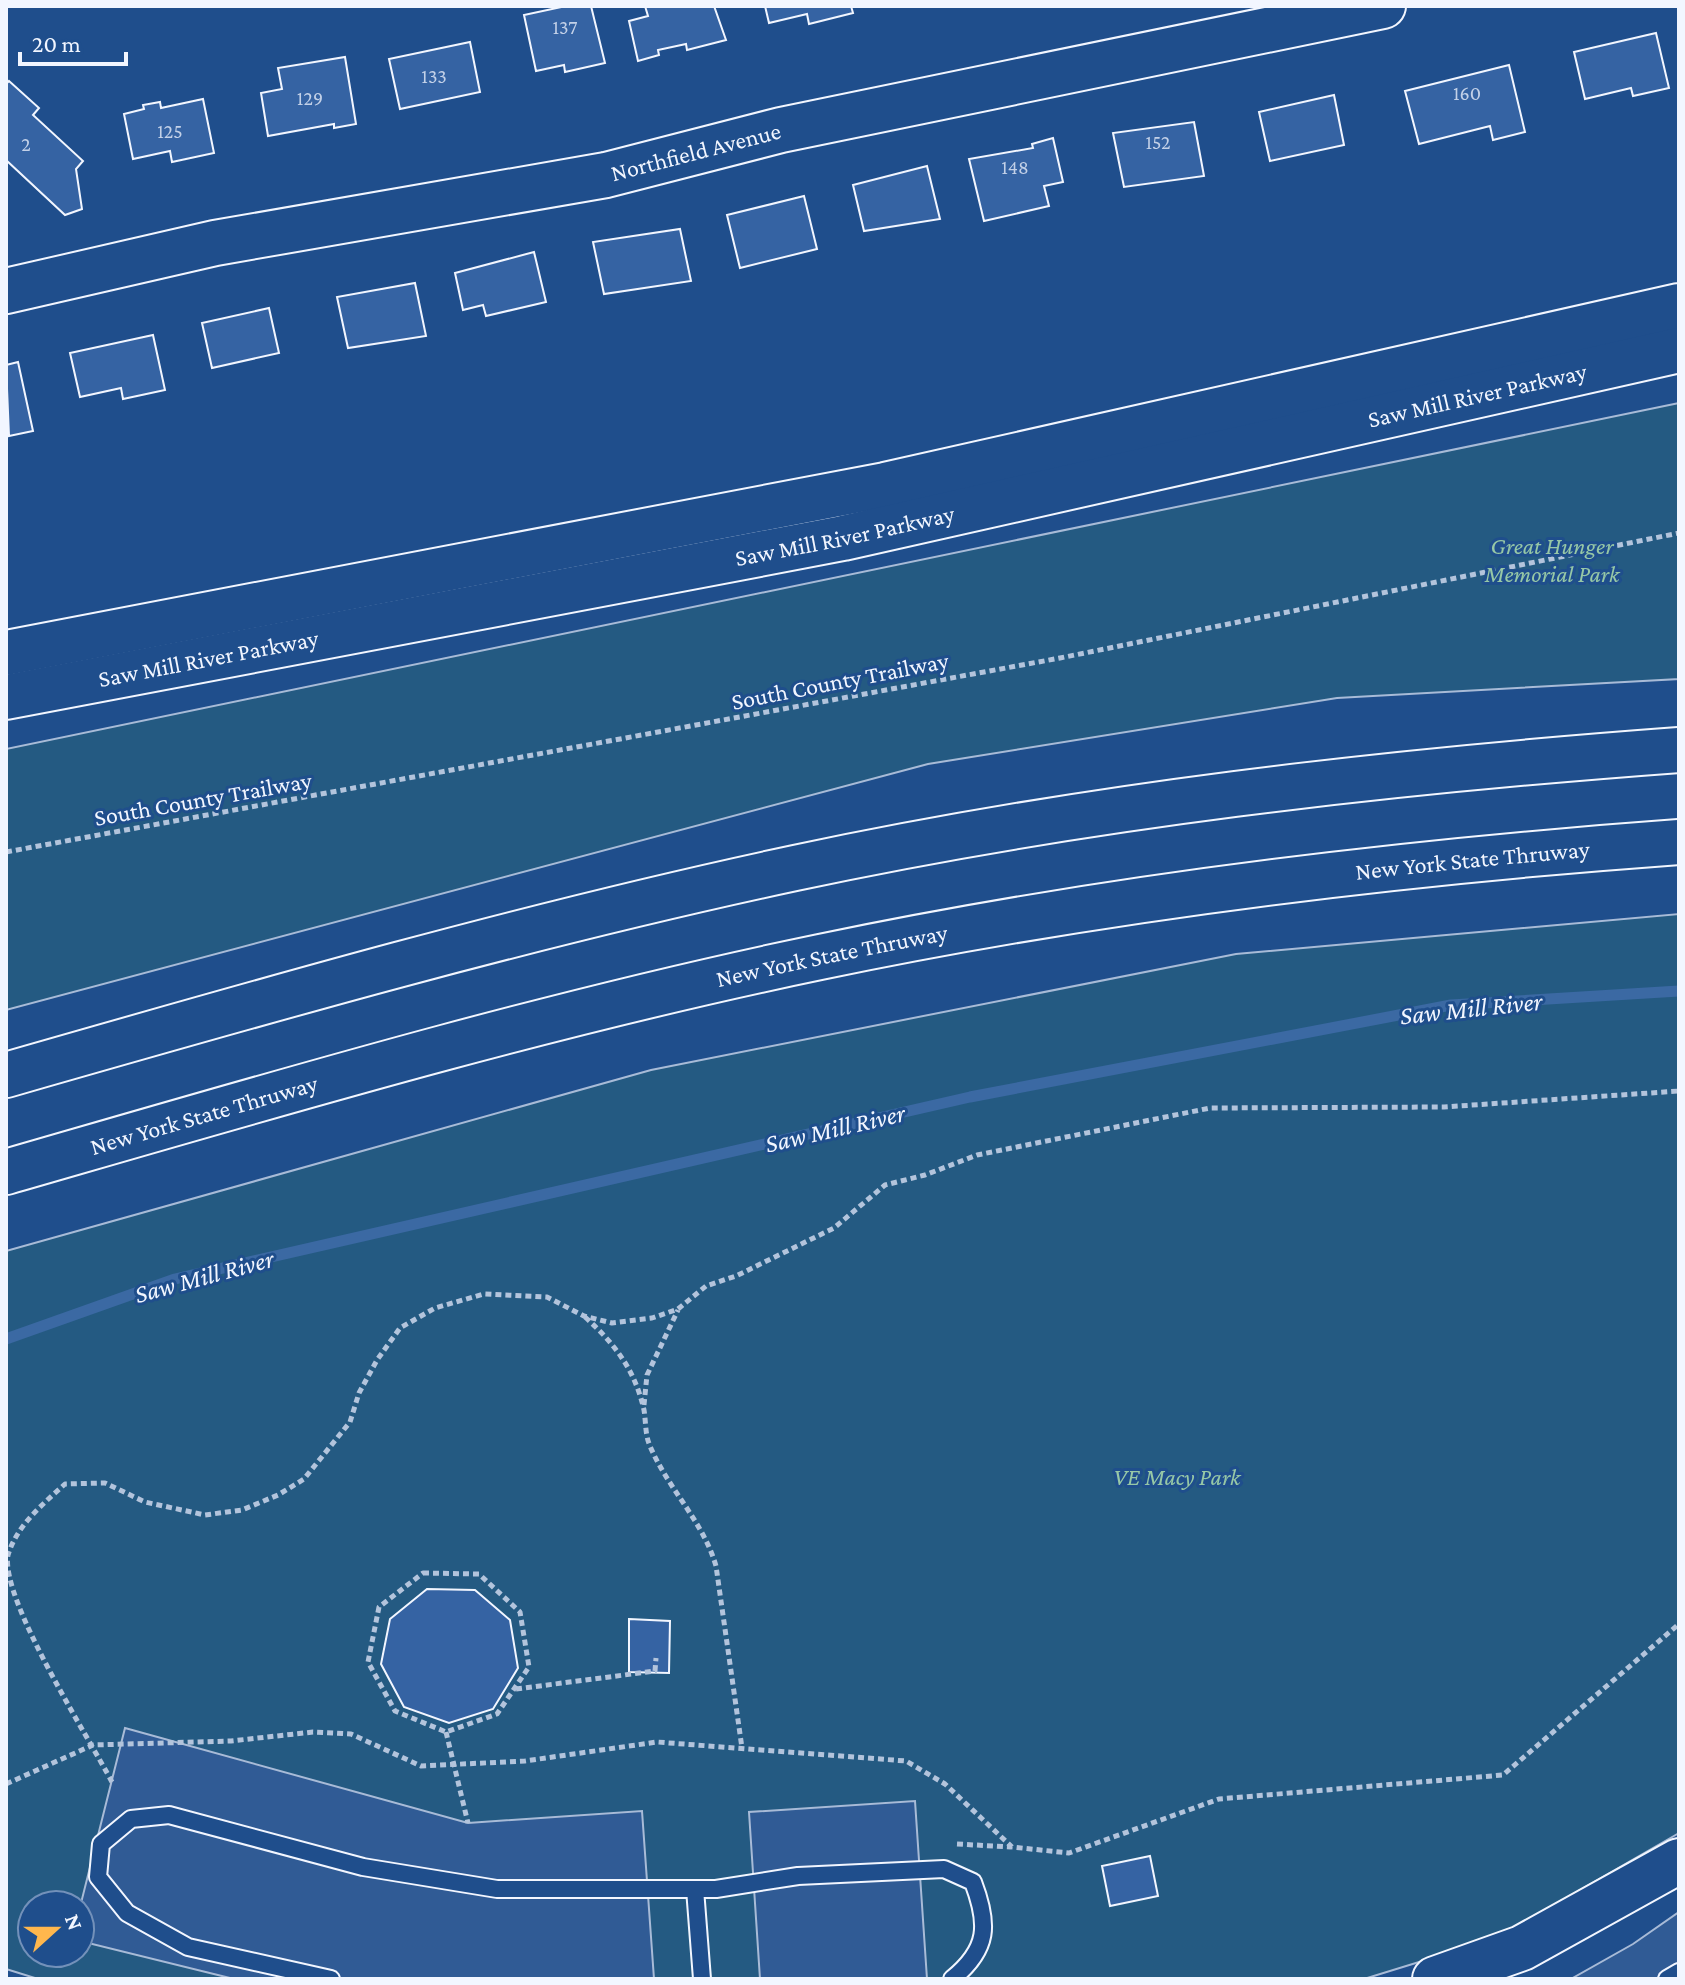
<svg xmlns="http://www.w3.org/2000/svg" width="1685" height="1985" font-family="'Crimson Pro',serif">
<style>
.green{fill:#245a82;stroke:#a8bbd7;stroke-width:2;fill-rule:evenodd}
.parking{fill:#305b95;stroke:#a8bbd7;stroke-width:2}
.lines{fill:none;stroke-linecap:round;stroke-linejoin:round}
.stream{stroke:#3b69a3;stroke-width:11}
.building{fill:#3563a3;stroke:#f2f6ff;stroke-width:2}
.lane-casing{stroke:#f2f6ff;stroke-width:20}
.secondary-casing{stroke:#f2f6ff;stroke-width:48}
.highway-casing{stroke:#f2f6ff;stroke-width:48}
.path{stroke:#b3c4dc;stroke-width:5;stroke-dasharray:6 4;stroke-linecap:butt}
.lane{stroke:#1f4e8c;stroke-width:16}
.secondary{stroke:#1f4e8c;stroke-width:44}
.highway{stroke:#1f4e8c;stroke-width:44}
.labels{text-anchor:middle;stroke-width:6;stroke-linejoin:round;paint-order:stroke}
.number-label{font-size:20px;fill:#c3d1e8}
.street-label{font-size:24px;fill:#f2f6ff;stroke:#1f4e8c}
.park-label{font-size:24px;font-style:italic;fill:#97c8a6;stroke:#1f4e8c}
.water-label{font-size:26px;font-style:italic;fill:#f2f6ff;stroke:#1f4e8c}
</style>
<rect width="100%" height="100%" fill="#1f4e8c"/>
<g class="green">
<path d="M 1679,403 L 1679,679 L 1337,698 L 928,764 L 6,1010 L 6,749 Z"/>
<path d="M 1679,914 L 1679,1833 L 1497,1938 L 1364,1979 L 38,1979 L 6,1969 L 6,1251 L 651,1070 L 1236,954 ZM 32,1905 L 80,1905 L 80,1953 L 32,1953 Z"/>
</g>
<g class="parking">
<path d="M 125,1728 L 468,1823 L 642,1811 L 654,1979 L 234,1979 L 80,1941 L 80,1907 Z"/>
<path d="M 915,1801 L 927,1979 L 760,1979 L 749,1812 Z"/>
<path d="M 1679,1912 L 1679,1979 L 1571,1979 L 1633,1944 Z"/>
</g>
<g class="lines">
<path class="stream" d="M 6,1339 L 175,1279 L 970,1097 L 1451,1005 L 1679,991"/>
</g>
<g class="building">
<path d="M 566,6 L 591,6 L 605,63 L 565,72 L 564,65 L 536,71 L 524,15 Z"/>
<path d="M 645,6 L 714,6 L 726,40 L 687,50 L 686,44 L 658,50 L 659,55 L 638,61 L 629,21 L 648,16 Z"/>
<path d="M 765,6 L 851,6 L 853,13 L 809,24 L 807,14 L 769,23 Z"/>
<path d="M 1656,33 L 1669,88 L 1633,96 L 1631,88 L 1585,99 L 1574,52 Z"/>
<path d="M 470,42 L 480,92 L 400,109 L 389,59 Z"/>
<path d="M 345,57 L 356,124 L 334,128 L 334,124 L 268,136 L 261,93 L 282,89 L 278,68 Z"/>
<path d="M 1509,65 L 1525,132 L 1493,140 L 1490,126 L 1419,144 L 1405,91 Z"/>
<path d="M 9,81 L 39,108 L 33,115 L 83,161 L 76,169 L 82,209 L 65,215 L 6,160 L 6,84 Z"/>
<path d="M 1334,95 L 1344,145 L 1270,161 L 1259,112 Z"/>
<path d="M 203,99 L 214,153 L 172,162 L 170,151 L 133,159 L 124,114 L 144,109 L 143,105 L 160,102 L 161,108 Z"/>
<path d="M 1194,122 L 1204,176 L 1124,187 L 1113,133 Z"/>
<path d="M 1053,138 L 1063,182 L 1044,186 L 1049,206 L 984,221 L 969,159 L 1033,148 L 1032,144 Z"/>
<path d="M 927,166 L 940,219 L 864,231 L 853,185 Z"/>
<path d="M 804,196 L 817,249 L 740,268 L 727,215 Z"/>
<path d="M 680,229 L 691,281 L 604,294 L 593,242 Z"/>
<path d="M 534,252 L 546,302 L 486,316 L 483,305 L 463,310 L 455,273 Z"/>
<path d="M 415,283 L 426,336 L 348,348 L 337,297 Z"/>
<path d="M 269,308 L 279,353 L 212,368 L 202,323 Z"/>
<path d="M 153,335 L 165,390 L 123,399 L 121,388 L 80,397 L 70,353 Z"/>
<path d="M 18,362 L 33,431 L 9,436 L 6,365 Z"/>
<path d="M 427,1589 L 475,1590 L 510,1620 L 518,1668 L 493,1709 L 449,1723 L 404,1707 L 381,1664 L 390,1619 Z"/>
<path d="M 629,1619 L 670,1621 L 669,1673 L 629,1672 Z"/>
<path d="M 1150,1856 L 1158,1896 L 1110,1906 L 1102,1866 Z"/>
</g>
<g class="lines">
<defs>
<g id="lane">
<path d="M 695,1889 L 702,1979"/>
<path d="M 331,1979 L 188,1947 L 127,1913 L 98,1877 L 101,1844 L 131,1819 L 169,1815 L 363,1867 L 497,1889 L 716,1889 L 798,1876 L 944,1869 L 973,1882 C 989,1924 989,1949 952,1979"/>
<path d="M 1667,1979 L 1679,1972"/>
</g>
<g id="secondary">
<path id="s1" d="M 6,291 L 215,243 L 606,175 L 781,130 L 1383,6"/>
<path d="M 1435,1979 L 1522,1948 L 1679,1861"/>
</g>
<g id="highway">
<path d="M 6,653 L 885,485 L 1679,306"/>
<path id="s2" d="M 6,697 L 843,538 L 1679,350"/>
<path d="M 6,1075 C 267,1000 528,925 795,868 C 1086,806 1382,772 1679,750"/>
<path id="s3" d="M 6,1172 C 276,1094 545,1014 820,957 C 1103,898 1391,863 1679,842"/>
</g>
</defs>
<use href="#lane" class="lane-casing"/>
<use href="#secondary" class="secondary-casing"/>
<use href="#highway" class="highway-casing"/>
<g class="path">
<path d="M 6,852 L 1060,658 L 1679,533"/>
<path d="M 585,1317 C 615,1344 635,1370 644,1410 C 646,1422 645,1435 650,1446 C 668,1489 703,1521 716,1566 L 742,1748"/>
<path d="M 644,1405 L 647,1375 L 678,1310"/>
<path d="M 423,1573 L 479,1574 L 520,1612 L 529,1667 L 497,1714 L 446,1732 L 395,1711 L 368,1662 L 379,1607 Z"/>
<path d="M 516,1689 L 655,1671 L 656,1658"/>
<path d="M 446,1732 L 468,1823"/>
<path d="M 112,1782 C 89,1738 0,1599 8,1555 C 17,1525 43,1504 65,1484 L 105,1483 L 145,1502 L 205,1515 L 242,1510 L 278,1495 L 304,1479 L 350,1422 L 359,1393 L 377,1360 L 400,1328 L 435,1308 L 484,1294 L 547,1297 L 584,1316 L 612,1323 L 652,1318 L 678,1309 L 706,1286 L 736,1276 L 834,1228 L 885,1185 L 925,1175 L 977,1155 L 1210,1108 L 1444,1107 L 1679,1091"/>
<path d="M 6,1784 L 93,1745 L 231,1741 L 313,1732 L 351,1734 L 421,1766 L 525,1761 L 657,1742 L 906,1761 L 945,1784 L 1012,1847 L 1069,1853 L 1219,1799 L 1503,1775 L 1679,1624"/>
<path d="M 957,1844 L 1011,1847"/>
</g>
<use href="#lane" class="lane"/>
<use href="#secondary" class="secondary"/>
<use href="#highway" class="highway"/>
</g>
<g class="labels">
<g class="number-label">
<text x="565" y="34">137</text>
<text x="434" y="83">133</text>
<text x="1467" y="100">160</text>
<text x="310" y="105">129</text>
<text x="170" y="138">125</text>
<text x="1158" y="149">152</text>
<text x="26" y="151">2</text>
<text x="1015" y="174">148</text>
</g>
<g class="street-label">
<text dy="8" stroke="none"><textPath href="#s1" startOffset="704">Northfield Avenue</textPath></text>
<text dy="8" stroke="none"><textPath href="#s2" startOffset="1502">Saw Mill River Parkway</textPath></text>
<text dy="8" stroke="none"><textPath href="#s2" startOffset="854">Saw Mill River Parkway</textPath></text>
<text dy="8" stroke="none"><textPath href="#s2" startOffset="206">Saw Mill River Parkway</textPath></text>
<text transform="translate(840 681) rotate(-11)" y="8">South County Trailway</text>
<text transform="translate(203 799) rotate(-10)" y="8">South County Trailway</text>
<text dy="8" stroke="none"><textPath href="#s3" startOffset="1502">New York State Thruway</textPath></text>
<text dy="8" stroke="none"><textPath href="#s3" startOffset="854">New York State Thruway</textPath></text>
<text dy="8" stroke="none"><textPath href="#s3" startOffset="206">New York State Thruway</textPath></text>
</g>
<g class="park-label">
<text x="1552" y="554">Great Hunger<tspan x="1552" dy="28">Memorial Park</tspan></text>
<text x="1177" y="1485">VE Macy Park</text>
</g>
<g class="water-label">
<text transform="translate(1471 1008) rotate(-6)" y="9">Saw Mill River</text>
<text transform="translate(835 1128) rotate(-13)" y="9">Saw Mill River</text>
<text transform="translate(204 1276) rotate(-15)" y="9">Saw Mill River</text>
</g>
</g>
<rect width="1685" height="1985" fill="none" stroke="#f2f6ff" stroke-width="16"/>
<g transform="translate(56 1929) rotate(69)"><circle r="38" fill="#1f4e8c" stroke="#7391ba" stroke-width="2"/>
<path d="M0-6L14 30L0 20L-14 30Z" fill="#ffb74d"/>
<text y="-12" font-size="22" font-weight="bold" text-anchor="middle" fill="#f2f6ff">N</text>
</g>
<path d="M20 52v12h106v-12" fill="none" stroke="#f2f6ff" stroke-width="4"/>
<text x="32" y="52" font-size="24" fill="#f2f6ff" stroke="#1f4e8c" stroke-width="6" paint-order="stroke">20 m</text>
</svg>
